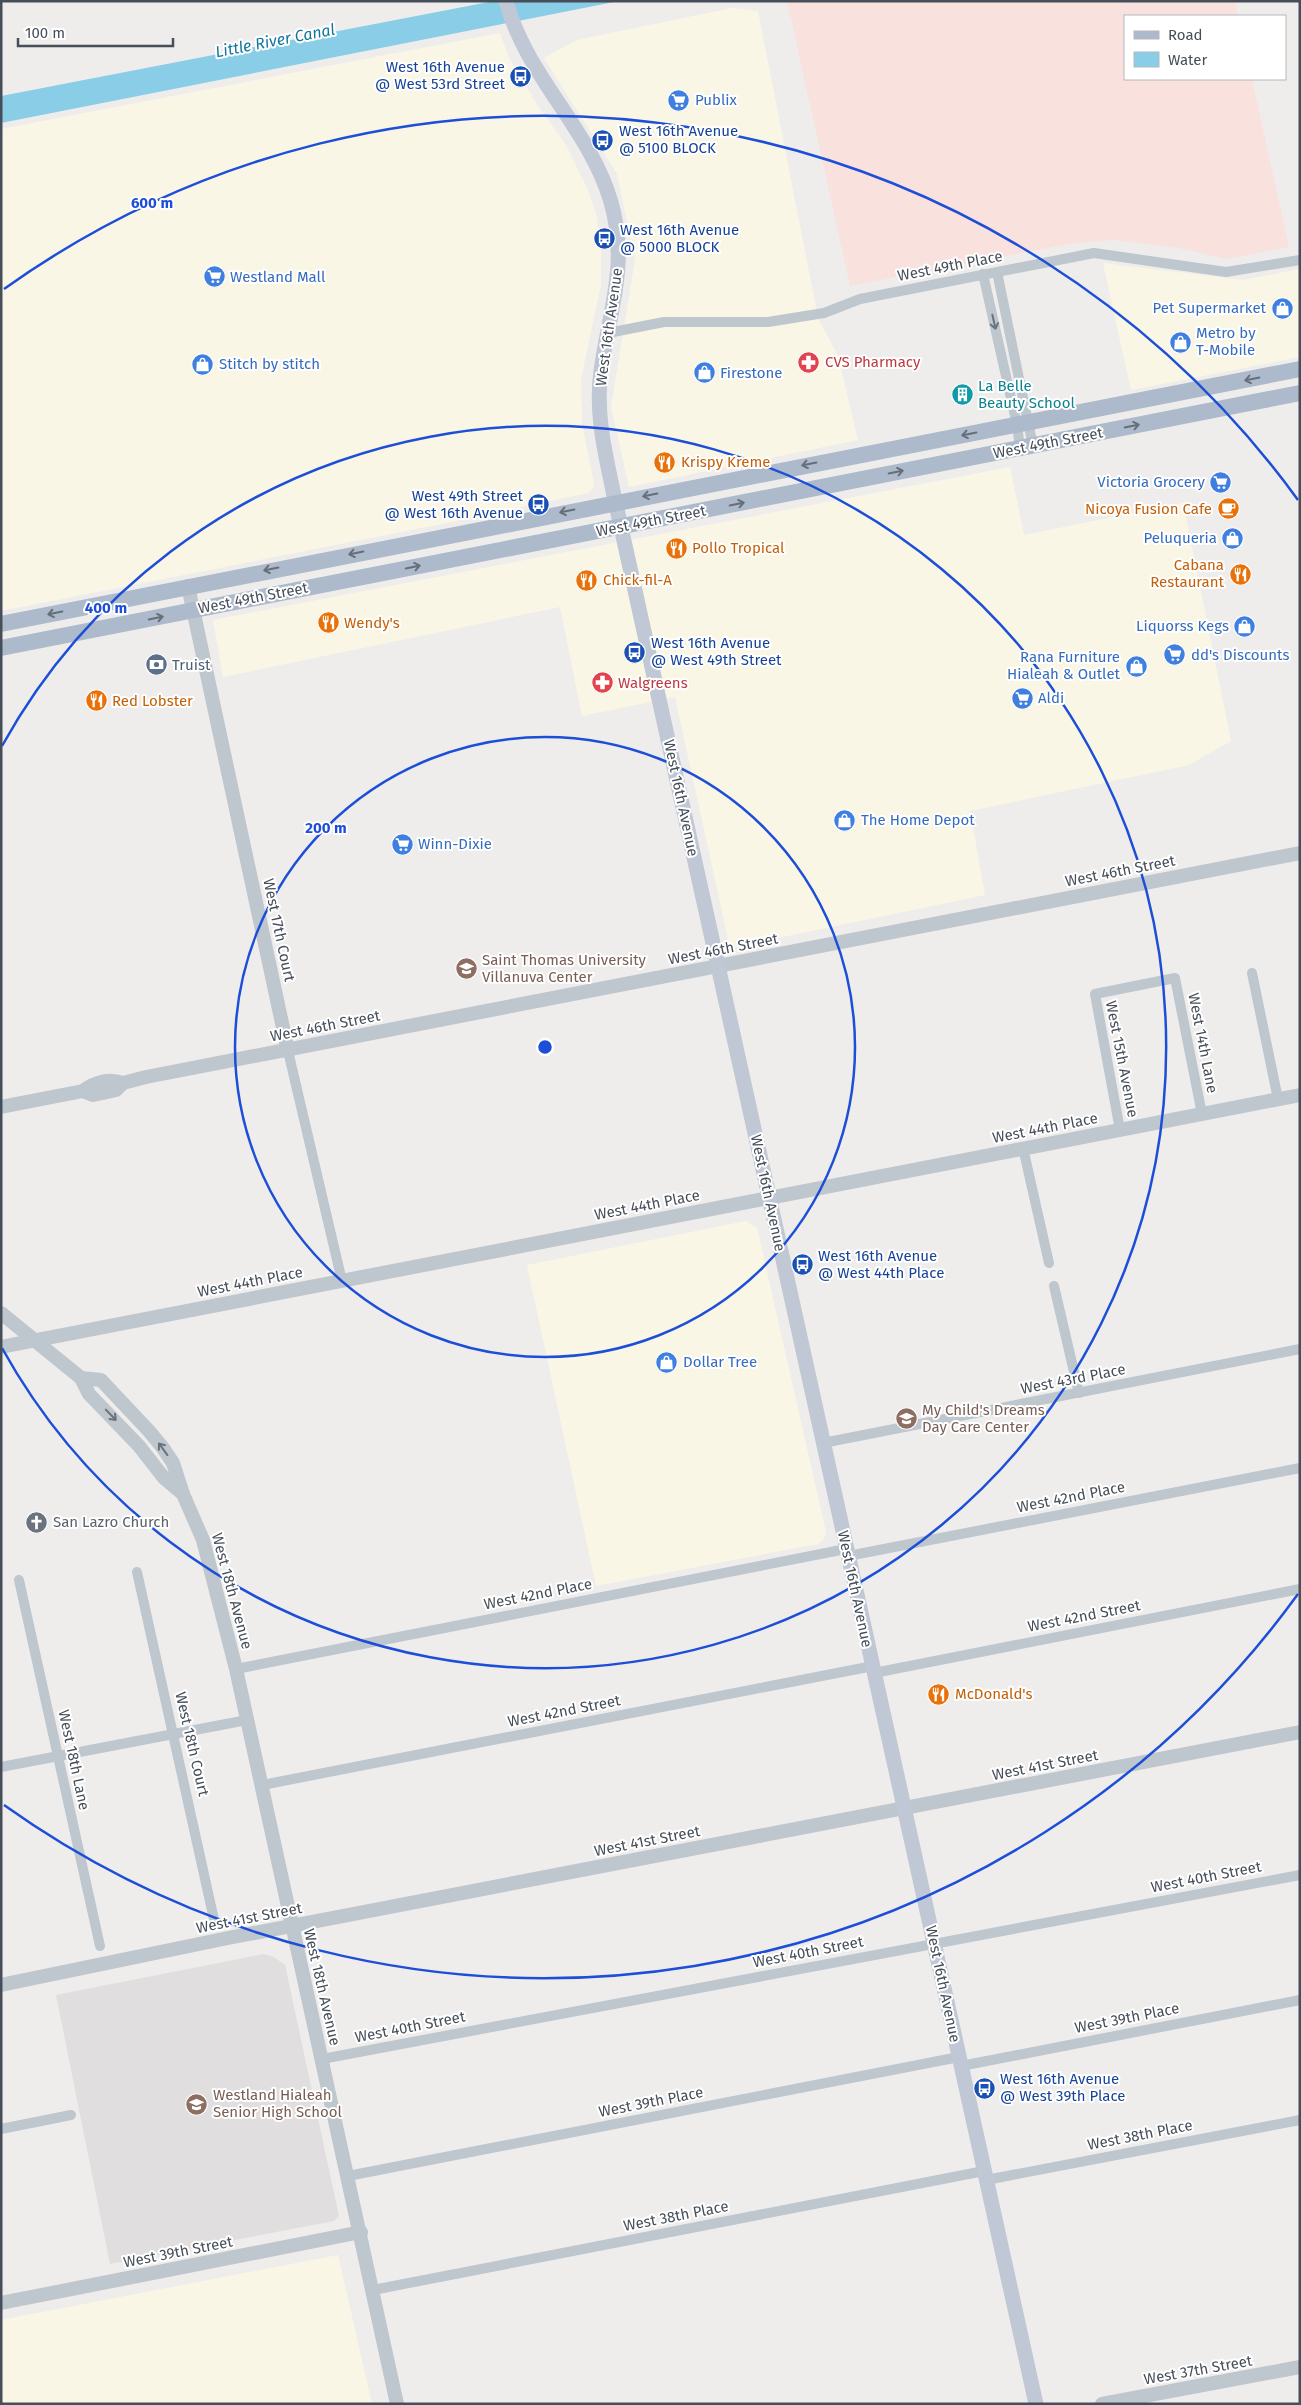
<svg xmlns="http://www.w3.org/2000/svg" width="1301" height="2405" font-family="'Fira Sans',sans-serif">
<style>
.commercial{fill:#faf6e5}
.education{fill:#e0dede}
.medical{fill:#f9e1dd}
.water{fill:#8acde7}
.lines{fill:none;stroke-linecap:round;stroke-linejoin:round}
.minor{stroke:#bec6ce;stroke-width:10}
.tertiary{stroke:#bec6ce;stroke-width:14}
.secondary{stroke:#c0c8d5;stroke-width:15}
.primary{stroke:#adbacb;stroke-width:16}
.oneway{stroke:#6a727c}
.oneway2{stroke:#656e7b}
.ring{fill:none;stroke:#1d4ed8;stroke-width:2.5}
.labels{text-anchor:middle;stroke-width:4;stroke-linejoin:round;paint-order:stroke}
.transit-label{font-size:15px;fill:#164399;stroke:#fff;text-anchor:start}
.shop-label{font-size:15px;fill:#366cbe;stroke:#fff;text-anchor:start}
.street-label{font-size:15px;fill:#464e59;stroke:#fff}
.health-label{font-size:15px;fill:#be3a42;stroke:#fff;text-anchor:start}
.culture-label{font-size:15px;fill:#0d838f;stroke:#fff;text-anchor:start}
.food-label{font-size:15px;fill:#c56008;stroke:#fff;text-anchor:start}
.service-label{font-size:15px;fill:#4e5e75;stroke:#fff;text-anchor:start}
.education-label{font-size:15px;fill:#785e54;stroke:#fff;text-anchor:start}
.worship-label{font-size:15px;fill:#5b616d;stroke:#fff;text-anchor:start}
.water-label{font-size:16px;font-style:italic;fill:#1277a0;stroke:#fff}
.centre{fill:#1d4ed8;stroke:#fff;stroke-width:2.5}
.ring-label{font-size:15px;text-anchor:middle;font-weight:bold;fill:#1d4ed8;stroke:#fff;stroke-width:4;stroke-linejoin:round;paint-order:stroke}
</style>
<rect width="100%" height="100%" fill="#efedec"/>
<g class="commercial">
<path d="M 732,8 L 758,11 L 818,318 L 838,356 L 858,440 L 629,487 L 611,407 L 635,260 L 617,174 L 544,58 L 577,40 Z"/>
<path d="M 500,33 L 509,58 L 538,106 L 566,145 L 588,190 L 596,214 L 601,248 L 601,284 L 581,379 L 582,424 L 594,484 L 593,489 L 588,493 L 442,524 L 1,611 L 1,129 Z"/>
<path d="M 1103,263 L 1243,280 L 1300,269 L 1300,357 L 1131,390 Z"/>
<path d="M 1010,467 L 1024,535 L 1183,503 L 1231,741 L 1189,765 L 970,811 L 985,895 L 730,948 L 675,697 L 582,716 L 560,607 L 223,677 L 213,620 Z"/>
<path d="M 746,1221 L 757,1228 L 826,1532 L 824,1539 L 818,1544 L 596,1586 L 527,1265 Z"/>
<path d="M 338,2255 L 372,2404 L 1,2404 L 1,2320 Z"/>
</g>
<path class="education" d="M 263,1954 L 274,1957 L 285,1965 L 339,2216 L 334,2221 L 110,2264 L 56,1995 Z"/>
<path class="medical" d="M 787,1 L 1235,1 L 1238,16 L 1125,16 L 1125,79 L 1252,79 L 1289,247 L 1227,259 L 1178,248 L 1113,240 L 1069,244 L 850,286 Z"/>
<path class="water" d="M 494,1 L 619,1 L 1,123 L 1,96 Z"/>
<g class="lines">
<g class="minor">
<path d="M 997,272 L 1033,446"/>
<path d="M 983,274 L 1017,425 L 1020,448"/>
<path d="M 608,333 L 664,322 L 768,322 L 824,313 L 860,299 L 1094,253 L 1226,272 L 1300,260"/>
<path d="M 1252,973 L 1278,1099"/>
<path d="M 288,1051 L 342,1281"/>
<path d="M 1120,1130 L 1095,994 L 1175,978 L 1202,1114"/>
<path d="M 1023,1148 L 1049,1263"/>
<path d="M 1054,1286 L 1079,1393"/>
<path d="M 823,1443 L 1300,1349"/>
<path d="M 848,1556 L 1300,1468"/>
<path d="M 137,1572 L 215,1924"/>
<path d="M 19,1580 L 100,1946"/>
<path d="M 236,1669 L 846,1549"/>
<path d="M 874,1673 L 1300,1589"/>
<path d="M 1,1767 L 247,1720"/>
<path d="M 262,1785 L 873,1666"/>
<path d="M 322,2059 L 1300,1875"/>
<path d="M 961,2066 L 1300,2000"/>
<path d="M 1,2129 L 71,2115"/>
<path d="M 348,2176 L 959,2057"/>
<path d="M 986,2180 L 1300,2120"/>
<path d="M 373,2290 L 984,2171"/>
</g>
<g class="tertiary">
<path d="M 188,586 L 288,1051"/>
<path d="M 83,1091 L 93,1095 L 103,1093 L 116,1090 L 123,1083 L 146,1077 L 1300,853"/>
<path d="M 1,1107 L 83,1091 C 94,1082 109,1078 123,1083"/>
<path d="M 1,1313 L 81,1378 L 89,1394 L 139,1446 L 164,1478 L 183,1494"/>
<path d="M 1,1347 L 1300,1095"/>
<path d="M 81,1378 L 101,1380 L 149,1431 L 163,1448 L 173,1463 L 183,1494 L 203,1540 L 236,1669 L 397,2404"/>
<path d="M 1,1985 L 228,1938 L 1300,1732"/>
<path d="M 1,2303 L 361,2232"/>
<path d="M 1102,2404 L 1300,2367"/>
</g>
<path class="secondary" d="M 506,1 C 526,76 590,129 611,202 C 629,265 609,311 601,371 C 595,412 605,452 613,491 L 1036,2404"/>
<g class="primary">
<path d="M 1,624 L 1300,369"/>
<path d="M 1,648 L 1300,393"/>
</g>
</g>
<defs><path id="oneway-shaft" d="M-6 0H5M1.5-3L5.5 0L1.5 3" fill="none" stroke-width="1.6" stroke-linecap="round" stroke-linejoin="round" transform="scale(1.25)"/></defs>
<g class="oneway">
<use href="#oneway-shaft" transform="translate(994 322) rotate(77)"/>
<use href="#oneway-shaft" transform="translate(111 1415) rotate(46)"/>
<use href="#oneway-shaft" transform="translate(163 1449) rotate(-126)"/>
</g>
<g class="oneway2">
<use href="#oneway-shaft" transform="translate(1252 379) rotate(169)"/>
<use href="#oneway-shaft" transform="translate(1132 426) rotate(-11)"/>
<use href="#oneway-shaft" transform="translate(969 434) rotate(169)"/>
<use href="#oneway-shaft" transform="translate(809 464) rotate(169)"/>
<use href="#oneway-shaft" transform="translate(896 472) rotate(-11)"/>
<use href="#oneway-shaft" transform="translate(650 495) rotate(169)"/>
<use href="#oneway-shaft" transform="translate(737 504) rotate(-11)"/>
<use href="#oneway-shaft" transform="translate(567 511) rotate(169)"/>
<use href="#oneway-shaft" transform="translate(356 553) rotate(169)"/>
<use href="#oneway-shaft" transform="translate(413 567) rotate(-11)"/>
<use href="#oneway-shaft" transform="translate(271 569) rotate(169)"/>
<use href="#oneway-shaft" transform="translate(55 613) rotate(168)"/>
<use href="#oneway-shaft" transform="translate(156 618) rotate(-12)"/>
</g>
<g class="ring">
<circle cx="545" cy="1047" r="310"/>
<path d="M2 746A621 621 0 1 1 2 1348"/>
<path d="M1298 1594A931 931 0 0 1 4 1805M4 289A931 931 0 0 1 1298 500"/>
</g>
<defs>
<symbol id="bus-disc" viewBox="-11 -11 22 22"><circle r="9.5" fill="#1a4fb4" stroke="#fff"/><path d="M-5-6H5V4H4V6H2V4H-2V6H-4V4H-5ZM-3.5-4V0h7V-4ZM-3.5 1.2v1.5H-2V1.2ZM2 1.2v1.5H3.5V1.2Z" fill="#fff"/></symbol>
<symbol id="supermarket-disc" viewBox="-11 -11 22 22"><circle r="9.5" fill="#3f7fe0" stroke="#fff"/><path d="M-6-5.5h2.5l.6 2H6L4.5 2H-2.5L-4.4-4H-6ZM-1.5 3.2a1.3 1.3 0 1 0 .1 0ZM3 3.2a1.3 1.3 0 1 0 .1 0Z" fill="#fff"/></symbol>
<symbol id="shop-disc" viewBox="-11 -11 22 22"><circle r="9.5" fill="#3f7fe0" stroke="#fff"/><path d="M-5-2.5h2.3a2.7 3.5 0 0 1 5.4 0H5L5.5 6h-11ZM-1.5-2.5h3a1.5 2.3 0 0 0-3 0Z" fill="#fff"/></symbol>
<symbol id="pharmacy-disc" viewBox="-11 -11 22 22"><circle r="9.5" fill="#e0444e" stroke="#fff"/><path d="M-2-6h4v4h4v4h-4v4h-4v-4h-4v-4h4Z" fill="#fff"/></symbol>
<symbol id="building-disc" viewBox="-11 -11 22 22"><circle r="9.5" fill="#0f9aa8" stroke="#fff"/><path d="M-4-6H4V6H1V3H-1V6H-4ZM-2.5-4.3h1.7v1.8h-1.7ZM.8-4.3h1.7v1.8H.8ZM-2.5-1h1.7V.8h-1.7ZM.8-1h1.7V.8H.8Z" fill="#fff"/></symbol>
<symbol id="restaurant-disc" viewBox="-11 -11 22 22"><circle r="9.5" fill="#e8710a" stroke="#fff"/><path d="M-5-6h1v4h1v-4h1v4h1v-4h1v5L-1.5 .5V6h-2V.5L-5-1ZM5-6V6H3V1.5H1.5Q1.5-4 5-6Z" fill="#fff"/></symbol>
<symbol id="cafe-disc" viewBox="-11 -11 22 22"><circle r="9.5" fill="#e8710a" stroke="#fff"/><path d="M-5.5-4.5H6V0H3Q3 3.5 0 3.5H-2.5Q-5.5 3.5-5.5 0ZM3-3.2v2h1.7v-2ZM-6 4.5H4V6H-6Z" fill="#fff"/></symbol>
<symbol id="bank-disc" viewBox="-11 -11 22 22"><circle r="9.5" fill="#5c6f8a" stroke="#fff"/><path d="M-6-4H6V4H-6ZM0-2.3a2.3 2.3 0 1 0 0 4.6a2.3 2.3 0 1 0 0-4.6Z" fill="#fff"/></symbol>
<symbol id="school-disc" viewBox="-11 -11 22 22"><circle r="9.5" fill="#8d6e63" stroke="#fff"/><path d="M0-5L7-2L0 1L-7-2ZM-4 1L0 2.5L4 1V4Q0 6-4 4Z" fill="#fff"/></symbol>
<symbol id="church-disc" viewBox="-11 -11 22 22"><circle r="9.5" fill="#6b7280" stroke="#fff"/><path d="M-1.2-6h2.4v3.5h3.3v2.4h-3.3V6h-2.4V-.1h-3.3v-2.4h3.3Z" fill="#fff"/></symbol>
</defs>
<g fill-rule="evenodd">
<use href="#bus-disc" x="508" y="64" width="25" height="25"/>
<use href="#supermarket-disc" x="666" y="88" width="25" height="25"/>
<use href="#bus-disc" x="590" y="128" width="25" height="25"/>
<use href="#bus-disc" x="592" y="226" width="25" height="25"/>
<use href="#supermarket-disc" x="202" y="264" width="25" height="25"/>
<use href="#shop-disc" x="1270" y="296" width="25" height="25"/>
<use href="#shop-disc" x="1168" y="330" width="25" height="25"/>
<use href="#pharmacy-disc" x="796" y="350" width="25" height="25"/>
<use href="#shop-disc" x="190" y="352" width="25" height="25"/>
<use href="#shop-disc" x="692" y="360" width="25" height="25"/>
<use href="#building-disc" x="950" y="382" width="25" height="25"/>
<use href="#restaurant-disc" x="652" y="450" width="25" height="25"/>
<use href="#supermarket-disc" x="1208" y="470" width="25" height="25"/>
<use href="#bus-disc" x="526" y="492" width="25" height="25"/>
<use href="#cafe-disc" x="1216" y="496" width="25" height="25"/>
<use href="#shop-disc" x="1220" y="526" width="25" height="25"/>
<use href="#restaurant-disc" x="664" y="536" width="25" height="25"/>
<use href="#restaurant-disc" x="1228" y="562" width="25" height="25"/>
<use href="#restaurant-disc" x="574" y="568" width="25" height="25"/>
<use href="#restaurant-disc" x="316" y="610" width="25" height="25"/>
<use href="#shop-disc" x="1232" y="614" width="25" height="25"/>
<use href="#bus-disc" x="622" y="640" width="25" height="25"/>
<use href="#supermarket-disc" x="1162" y="642" width="25" height="25"/>
<use href="#bank-disc" x="144" y="652" width="25" height="25"/>
<use href="#shop-disc" x="1124" y="654" width="25" height="25"/>
<use href="#pharmacy-disc" x="590" y="670" width="25" height="25"/>
<use href="#supermarket-disc" x="1010" y="686" width="25" height="25"/>
<use href="#restaurant-disc" x="84" y="688" width="25" height="25"/>
<use href="#shop-disc" x="832" y="808" width="25" height="25"/>
<use href="#supermarket-disc" x="390" y="832" width="25" height="25"/>
<use href="#school-disc" x="454" y="956" width="25" height="25"/>
<use href="#bus-disc" x="790" y="1252" width="25" height="25"/>
<use href="#shop-disc" x="654" y="1350" width="25" height="25"/>
<use href="#school-disc" x="894" y="1406" width="25" height="25"/>
<use href="#church-disc" x="24" y="1510" width="25" height="25"/>
<use href="#restaurant-disc" x="926" y="1682" width="25" height="25"/>
<use href="#bus-disc" x="972" y="2076" width="25" height="25"/>
<use href="#school-disc" x="184" y="2092" width="25" height="25"/>
</g>
<g class="labels">
<g class="transit-label">
<text x="505" y="72" text-anchor="end">West 16th Avenue<tspan x="505" dy="17">@ West 53rd Street</tspan></text>
<text x="619" y="136">West 16th Avenue<tspan x="619" dy="17">@ 5100 BLOCK</tspan></text>
<text x="620" y="235">West 16th Avenue<tspan x="620" dy="17">@ 5000 BLOCK</tspan></text>
<text x="523" y="501" text-anchor="end">West 49th Street<tspan x="523" dy="17">@ West 16th Avenue</tspan></text>
<text x="651" y="648">West 16th Avenue<tspan x="651" dy="17">@ West 49th Street</tspan></text>
<text x="818" y="1261">West 16th Avenue<tspan x="818" dy="17">@ West 44th Place</tspan></text>
<text x="1000" y="2084">West 16th Avenue<tspan x="1000" dy="17">@ West 39th Place</tspan></text>
</g>
<g class="shop-label">
<text x="695" y="105">Publix</text>
<text x="230" y="282">Westland Mall</text>
<text x="1266" y="313" text-anchor="end">Pet Supermarket</text>
<text x="1196" y="338">Metro by<tspan x="1196" dy="17">T-Mobile</tspan></text>
<text x="219" y="369">Stitch by stitch</text>
<text x="720" y="378">Firestone</text>
<text x="1205" y="487" text-anchor="end">Victoria Grocery</text>
<text x="1217" y="543" text-anchor="end">Peluqueria</text>
<text x="1229" y="631" text-anchor="end">Liquorss Kegs</text>
<text x="1191" y="660">dd's Discounts</text>
<text x="1120" y="662" text-anchor="end">Rana Furniture<tspan x="1120" dy="17">Hialeah &amp; Outlet</tspan></text>
<text x="1038" y="703">Aldi</text>
<text x="861" y="825">The Home Depot</text>
<text x="418" y="849">Winn-Dixie</text>
<text x="683" y="1367">Dollar Tree</text>
</g>
<g class="street-label">
<text transform="translate(950 266) rotate(-11)" y="5">West 49th Place</text>
<text transform="translate(609 327) rotate(-82)" y="5">West 16th Avenue</text>
<text transform="translate(1048 443) rotate(-11)" y="5">West 49th Street</text>
<text transform="translate(651 521) rotate(-11)" y="5">West 49th Street</text>
<text transform="translate(253 598) rotate(-11)" y="5">West 49th Street</text>
<text transform="translate(681 798) rotate(78)" y="5">West 16th Avenue</text>
<text transform="translate(1120 871) rotate(-11)" y="5">West 46th Street</text>
<text transform="translate(279 930) rotate(78)" y="5">West 17th Court</text>
<text transform="translate(723 949) rotate(-11)" y="5">West 46th Street</text>
<text transform="translate(325 1026) rotate(-11)" y="5">West 46th Street</text>
<text transform="translate(1203 1043) rotate(79)" y="5">West 14th Lane</text>
<text transform="translate(1122 1059) rotate(79)" y="5">West 15th Avenue</text>
<text transform="translate(1045 1128) rotate(-11)" y="5">West 44th Place</text>
<text transform="translate(768 1193) rotate(78)" y="5">West 16th Avenue</text>
<text transform="translate(647 1205) rotate(-11)" y="5">West 44th Place</text>
<text transform="translate(250 1282) rotate(-11)" y="5">West 44th Place</text>
<text transform="translate(1073 1379) rotate(-11)" y="5">West 43rd Place</text>
<text transform="translate(1071 1497) rotate(-11)" y="5">West 42nd Place</text>
<text transform="translate(855 1589) rotate(78)" y="5">West 16th Avenue</text>
<text transform="translate(232 1591) rotate(75)" y="5">West 18th Avenue</text>
<text transform="translate(538 1594) rotate(-11)" y="5">West 42nd Place</text>
<text transform="translate(1084 1616) rotate(-11)" y="5">West 42nd Street</text>
<text transform="translate(564 1711) rotate(-11)" y="5">West 42nd Street</text>
<text transform="translate(192 1744) rotate(77)" y="5">West 18th Court</text>
<text transform="translate(74 1760) rotate(78)" y="5">West 18th Lane</text>
<text transform="translate(1045 1765) rotate(-11)" y="5">West 41st Street</text>
<text transform="translate(647 1841) rotate(-11)" y="5">West 41st Street</text>
<text transform="translate(1206 1877) rotate(-11)" y="5">West 40th Street</text>
<text transform="translate(249 1918) rotate(-11)" y="5">West 41st Street</text>
<text transform="translate(808 1952) rotate(-11)" y="5">West 40th Street</text>
<text transform="translate(943 1984) rotate(78)" y="5">West 16th Avenue</text>
<text transform="translate(322 1987) rotate(77)" y="5">West 18th Avenue</text>
<text transform="translate(1127 2018) rotate(-11)" y="5">West 39th Place</text>
<text transform="translate(410 2027) rotate(-11)" y="5">West 40th Street</text>
<text transform="translate(651 2102) rotate(-11)" y="5">West 39th Place</text>
<text transform="translate(1140 2135) rotate(-11)" y="5">West 38th Place</text>
<text transform="translate(676 2216) rotate(-11)" y="5">West 38th Place</text>
<text transform="translate(178 2252) rotate(-11)" y="5">West 39th Street</text>
<text transform="translate(1198 2370) rotate(-10)" y="5">West 37th Street</text>
</g>
<g class="health-label">
<text x="825" y="367">CVS Pharmacy</text>
<text x="618" y="688">Walgreens</text>
</g>
<g class="culture-label">
<text x="978" y="391">La Belle<tspan x="978" dy="17">Beauty School</tspan></text>
</g>
<g class="food-label">
<text x="681" y="467">Krispy Kreme</text>
<text x="1212" y="514" text-anchor="end">Nicoya Fusion Cafe</text>
<text x="692" y="553">Pollo Tropical</text>
<text x="1224" y="570" text-anchor="end">Cabana<tspan x="1224" dy="17">Restaurant</tspan></text>
<text x="603" y="585">Chick-fil-A</text>
<text x="344" y="628">Wendy's</text>
<text x="112" y="706">Red Lobster</text>
<text x="955" y="1699">McDonald's</text>
</g>
<g class="service-label">
<text x="172" y="670">Truist</text>
</g>
<g class="education-label">
<text x="482" y="965">Saint Thomas University<tspan x="482" dy="17">Villanuva Center</tspan></text>
<text x="922" y="1415">My Child's Dreams<tspan x="922" dy="17">Day Care Center</tspan></text>
<text x="213" y="2100">Westland Hialeah<tspan x="213" dy="17">Senior High School</tspan></text>
</g>
<g class="worship-label">
<text x="53" y="1527">San Lazro Church</text>
</g>
<g class="water-label">
<text transform="translate(275 40) rotate(-11)" y="6">Little River Canal</text>
</g>
</g>
<circle cx="545" cy="1047" r="8" class="centre"/>
<g class="ring-label">
<text x="152" y="208">600 m</text>
<text x="106" y="613">400 m</text>
<text x="326" y="833">200 m</text>
</g>
<rect width="1301" height="2405" fill="none" stroke="#464e59" stroke-width="5"/>
<rect x="1124" y="15" width="162" height="65" fill="#ffffff" stroke="#b5b8bd"/>
<rect x="1134" y="31" width="25" height="8" fill="#adbacb" stroke="#b5b8bd"/>
<text x="1168" y="40" font-size="15" fill="#464e59">Road</text>
<rect x="1134" y="52" width="25" height="15" fill="#8acde7" stroke="#b5b8bd"/>
<text x="1168" y="65" font-size="15" fill="#464e59">Water</text>
<path d="M18 38v8h155v-8" fill="none" stroke="#464e59" stroke-width="2.5"/>
<text x="25" y="38" font-size="15" fill="#464e59" stroke="#ffffff" stroke-width="4" paint-order="stroke">100 m</text>
</svg>
